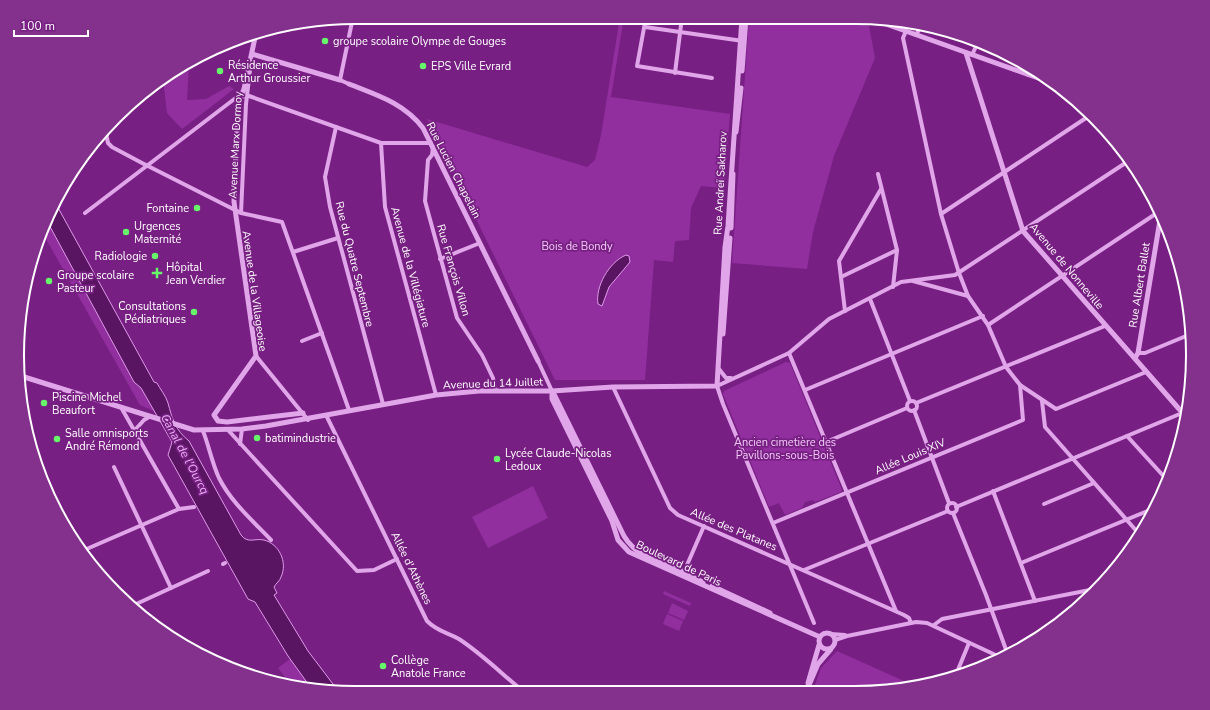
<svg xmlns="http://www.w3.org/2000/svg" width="1210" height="710" font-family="'Nunito Sans',sans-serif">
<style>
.green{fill:#912f9f}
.water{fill:#5a1562;stroke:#df9aea}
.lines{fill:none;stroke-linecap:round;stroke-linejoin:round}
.minor{stroke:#e0a6e9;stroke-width:4}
.tertiary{stroke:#e0a6e9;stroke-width:5}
.poi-dot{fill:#66f76b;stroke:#781f83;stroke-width:1.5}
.labels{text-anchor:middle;stroke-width:3.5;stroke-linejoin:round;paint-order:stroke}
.poi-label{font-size:11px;fill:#fff;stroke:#781f83;text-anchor:start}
.street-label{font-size:11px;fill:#fff;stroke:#781f83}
.park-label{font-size:11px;fill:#f1caf7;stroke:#781f83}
.water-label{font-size:12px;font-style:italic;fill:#e8b2f1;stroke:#781f83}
.rim{fill:none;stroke:#fff;stroke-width:2}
</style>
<rect width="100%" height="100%" fill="#781f83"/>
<g class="green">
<path d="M 620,17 L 624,17 L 611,97 L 730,114 L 724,188 L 701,186 L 691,208 L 689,240 L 675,241 L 673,262 L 654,260 L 645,380 L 555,380 L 427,119 L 587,167 L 595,160 L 601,135 Z"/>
<path d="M 749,18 L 823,18 L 823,22 L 857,23 L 869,26 L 875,58 L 834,156 L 813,232 L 807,269 L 732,263 Z"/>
<path d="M 189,66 L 187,100 L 206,99 L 229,86 L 234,89 L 182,129 L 167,113 L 163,79 Z"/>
<path d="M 47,221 L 134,382 L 141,388 L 154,411 L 140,405 L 42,232 Z"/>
<path d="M 786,362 L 790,363 L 842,490 L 841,492 L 815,502 L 813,500 L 805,502 L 802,508 L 785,515 L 779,503 L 769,507 L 723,394 L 724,391 Z"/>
<path d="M 533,486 L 548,518 L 488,548 L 472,517 Z"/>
<path d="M 664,591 L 691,603 L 690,606 L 663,594 Z"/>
<path d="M 672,603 L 688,611 L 684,620 L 668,613 Z"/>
<path d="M 667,614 L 683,621 L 679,631 L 663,624 Z"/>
<path d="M 837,651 L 913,685 L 877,692 L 818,692 L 819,689 L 815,685 L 821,668 Z"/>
<path d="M 290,659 L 311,688 L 290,684 L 278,668 Z"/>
</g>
<g class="water">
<path d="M 56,204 L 154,382 L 157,383 C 160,389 166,396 168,403 C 172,418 175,430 189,441 L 241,535 C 248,544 254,538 264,540 C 279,544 288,562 281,577 C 280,581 276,583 274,587 L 277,593 L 274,595 L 308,651 L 339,692 L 311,688 L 288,656 L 255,602 L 248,599 L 168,455 L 172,442 L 141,388 L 134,382 L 47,221 Z"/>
<path d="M 626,255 L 629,256 L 630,262 L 609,287 L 602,306 L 598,304 C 595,287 609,262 626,255 Z"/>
</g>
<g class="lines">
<g class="minor">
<path d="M 646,17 L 637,66 L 712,78"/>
<path d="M 645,27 L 743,41"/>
<path d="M 906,31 L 903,38 L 941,214 L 959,273 L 968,296 L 988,325 L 1006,367 L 1020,385 L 1056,409 L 1146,372"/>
<path d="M 916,35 L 921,26"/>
<path d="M 972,55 L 978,42"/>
<path d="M 675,73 L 682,17"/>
<path d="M 1028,75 L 1031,68"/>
<path d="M 349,84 L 340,80 L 353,17"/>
<path d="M 336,127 L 325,177 L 330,207 L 383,404"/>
<path d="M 106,133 L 108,143 L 112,147 L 142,163 L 241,213 L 282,222 L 349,410"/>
<path d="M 381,143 L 385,207 L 436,395"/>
<path d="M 433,147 L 432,155 L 428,160 L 425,201 L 457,318 L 482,355 L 493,378 L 495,390"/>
<path d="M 878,174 L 897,250 L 893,287"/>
<path d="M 85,213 L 237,97 L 249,96 L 381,143 L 431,143"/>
<path d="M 241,213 L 246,104 L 250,70"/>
<path d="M 941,214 L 1092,114"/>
<path d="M 293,252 L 338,238"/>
<path d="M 440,259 L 480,243"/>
<path d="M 841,277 L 897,250"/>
<path d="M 913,281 L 968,296"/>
<path d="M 870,299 L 910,401"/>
<path d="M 845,311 L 839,261 L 881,189"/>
<path d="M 988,325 L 1160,211"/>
<path d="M 302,341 L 322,333"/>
<path d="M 789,353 L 896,611"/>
<path d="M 1138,353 L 1145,353 L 1191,334"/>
<path d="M 256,356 L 308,420"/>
<path d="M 538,361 L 552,391"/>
<path d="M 719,369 L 726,378 L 731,378"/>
<path d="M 613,387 L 670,508 L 678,515 L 904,615 L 909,618 L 911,623"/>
<path d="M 805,390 L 983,316"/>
<circle cx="912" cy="406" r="5"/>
<path d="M 1042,401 L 1045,427 L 1140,535"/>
<path d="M 916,403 L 1105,326"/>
<path d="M 122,409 L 179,509 L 194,507"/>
<path d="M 914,410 L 949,503"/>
<path d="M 326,415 L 427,621 C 438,632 447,632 459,639 C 482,654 503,675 524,692"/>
<path d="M 135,430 L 144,420 L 149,417"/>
<path d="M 228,430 L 357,571 L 374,570 L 397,559"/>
<path d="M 203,431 C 209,446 212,463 219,478 C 231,502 253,521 271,540"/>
<path d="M 1127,436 L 1168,481"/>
<path d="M 826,442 L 907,408"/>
<path d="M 240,444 L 242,429"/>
<path d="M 114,467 L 171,588"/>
<path d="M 993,491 L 1035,601"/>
<circle cx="952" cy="508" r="5"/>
<path d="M 1044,504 L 1094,483"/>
<path d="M 956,507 L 1187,411"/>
<path d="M 953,513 L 986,595 L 1008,655"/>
<path d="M 773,523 L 1023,420 L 1020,385"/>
<path d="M 82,551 L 179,509"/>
<path d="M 1021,563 L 1155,508"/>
<path d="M 223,564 L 225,563"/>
<path d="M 687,565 L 704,526"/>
<path d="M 804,570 L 948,511"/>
<path d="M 134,605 L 208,571"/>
<path d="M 814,623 L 723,404 L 717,386 L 789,353 L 829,319 L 901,282 L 955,275 L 1130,160"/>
<path d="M 934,625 L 942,619 L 1095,589"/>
<path d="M 831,634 L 845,635"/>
<path d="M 835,640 L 847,636 L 916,622 L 927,623 L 1002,658"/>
<path d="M 955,677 L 969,643"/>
</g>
<g class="tertiary">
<path d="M 869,18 L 1055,84"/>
<path d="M 256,33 L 244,89 L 238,103 L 234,202 L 256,356 L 214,415 L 218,421 L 227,422 L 303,413"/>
<path d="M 966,53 L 1023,231 L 1187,418"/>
<path d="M 252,54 L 340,80"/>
<path d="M 742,71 L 746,18"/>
<path d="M 349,84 C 377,95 404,103 423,128 L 538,361"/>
<path d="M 736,132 L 741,88"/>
<path d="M 731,228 L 733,174"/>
<path d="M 723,334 L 730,238"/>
<path d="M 1135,358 L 1138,353 L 1161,214"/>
<path d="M 21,376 L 194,430 L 242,429 L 266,426 L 436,395 L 479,391 L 552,391 L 613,387 L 717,386 L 725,247 L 728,226 L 742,18"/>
<path d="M 552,391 L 552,399 L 612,521 L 618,540 L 629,552 L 820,637"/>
<path d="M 553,392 L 624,536 C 637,558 662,563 684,572 C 690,575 696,579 703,582"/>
<path d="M 712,586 L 770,613"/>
<circle cx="827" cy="641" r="8"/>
<path d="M 808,683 L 819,645"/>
<path d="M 806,692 L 818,664 L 831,649"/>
</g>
</g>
<g class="poi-dot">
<circle cx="325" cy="41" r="4"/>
<circle cx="423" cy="66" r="4"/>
<circle cx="220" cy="71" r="4"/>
<circle cx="197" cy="208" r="4"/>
<circle cx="126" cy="232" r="4"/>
<circle cx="155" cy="256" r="4"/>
<path d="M155 267h4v4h4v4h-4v4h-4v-4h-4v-4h4z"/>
<circle cx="49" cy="281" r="4"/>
<circle cx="194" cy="312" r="4"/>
<circle cx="44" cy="403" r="4"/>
<circle cx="257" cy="438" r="4"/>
<circle cx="57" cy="439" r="4"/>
<circle cx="497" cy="459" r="4"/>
<circle cx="383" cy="666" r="4"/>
</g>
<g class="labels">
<g class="poi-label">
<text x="333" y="45">groupe scolaire Olympe de Gouges</text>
<text x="228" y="69">Résidence<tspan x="228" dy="13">Arthur Groussier</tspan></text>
<text x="431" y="70">EPS Ville Evrard</text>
<text x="189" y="212" text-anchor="end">Fontaine</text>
<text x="134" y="230">Urgences<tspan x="134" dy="13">Maternité</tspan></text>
<text x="147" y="260" text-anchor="end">Radiologie</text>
<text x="166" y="271">Hôpital<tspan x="166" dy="13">Jean Verdier</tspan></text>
<text x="57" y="279">Groupe scolaire<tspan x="57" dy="13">Pasteur</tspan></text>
<text x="186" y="310" text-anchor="end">Consultations<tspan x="186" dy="13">Pédiatriques</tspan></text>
<text x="52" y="401">Piscine Michel<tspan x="52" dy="13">Beaufort</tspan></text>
<text x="65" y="437">Salle omnisports<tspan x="65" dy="13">André Rémond</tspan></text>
<text x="265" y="442">batimindustrie</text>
<text x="505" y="457">Lycée Claude-Nicolas<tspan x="505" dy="13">Ledoux</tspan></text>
<text x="391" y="664">Collège<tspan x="391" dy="13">Anatole France</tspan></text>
</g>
<g class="street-label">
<text transform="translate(235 145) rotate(-87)" y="4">Avenue Marx Dormoy</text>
<text transform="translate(454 170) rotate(63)" y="4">Rue Lucien Chapelain</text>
<text transform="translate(720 183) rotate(-87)" y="4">Rue Andreï Sakharov</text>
<text transform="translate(355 264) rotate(76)" y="4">Rue du Quatre Septembre</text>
<text transform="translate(1067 266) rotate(50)" y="4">Avenue de Nonneville</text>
<text transform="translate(411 267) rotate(75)" y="4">Avenue de la Villégiature</text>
<text transform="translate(454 270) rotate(74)" y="4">Rue François Villon</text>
<text transform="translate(1139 285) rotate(-81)" y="4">Rue Albert Ballet</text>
<text transform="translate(255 291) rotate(82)" y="4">Avenue de la Villageoise</text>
<text transform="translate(493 383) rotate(-2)" y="4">Avenue du 14 Juillet</text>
<text transform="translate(910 456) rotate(-23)" y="4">Allée Louis XIV</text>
<text transform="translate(734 529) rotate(23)" y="4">Allée des Platanes</text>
<text transform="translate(679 563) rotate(25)" y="4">Boulevard de Paris</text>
<text transform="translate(412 568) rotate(64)" y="4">Allée d'Athènes</text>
</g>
<g class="park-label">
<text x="577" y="250">Bois de Bondy</text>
<text x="785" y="446">Ancien cimetière des<tspan x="785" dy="13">Pavillons-sous-Bois</tspan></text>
</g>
<g class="water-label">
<text transform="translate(185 454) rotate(62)" y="4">Canal de l'Ourcq</text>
</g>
</g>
<path d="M0 0H1210V710H0ZM355 24H855A331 331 0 0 1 1186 355V355A331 331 0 0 1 855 686H355A331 331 0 0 1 24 355V355A331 331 0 0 1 355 24Z" fill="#83318d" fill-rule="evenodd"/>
<path class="rim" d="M355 24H855A331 331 0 0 1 1186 355V355A331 331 0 0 1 855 686H355A331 331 0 0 1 24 355V355A331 331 0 0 1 355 24Z"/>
<path d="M14 30v6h74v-6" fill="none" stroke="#ffffff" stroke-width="2"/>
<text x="20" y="30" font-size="12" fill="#ffffff" stroke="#781f83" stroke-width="3" paint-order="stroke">100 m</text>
</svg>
